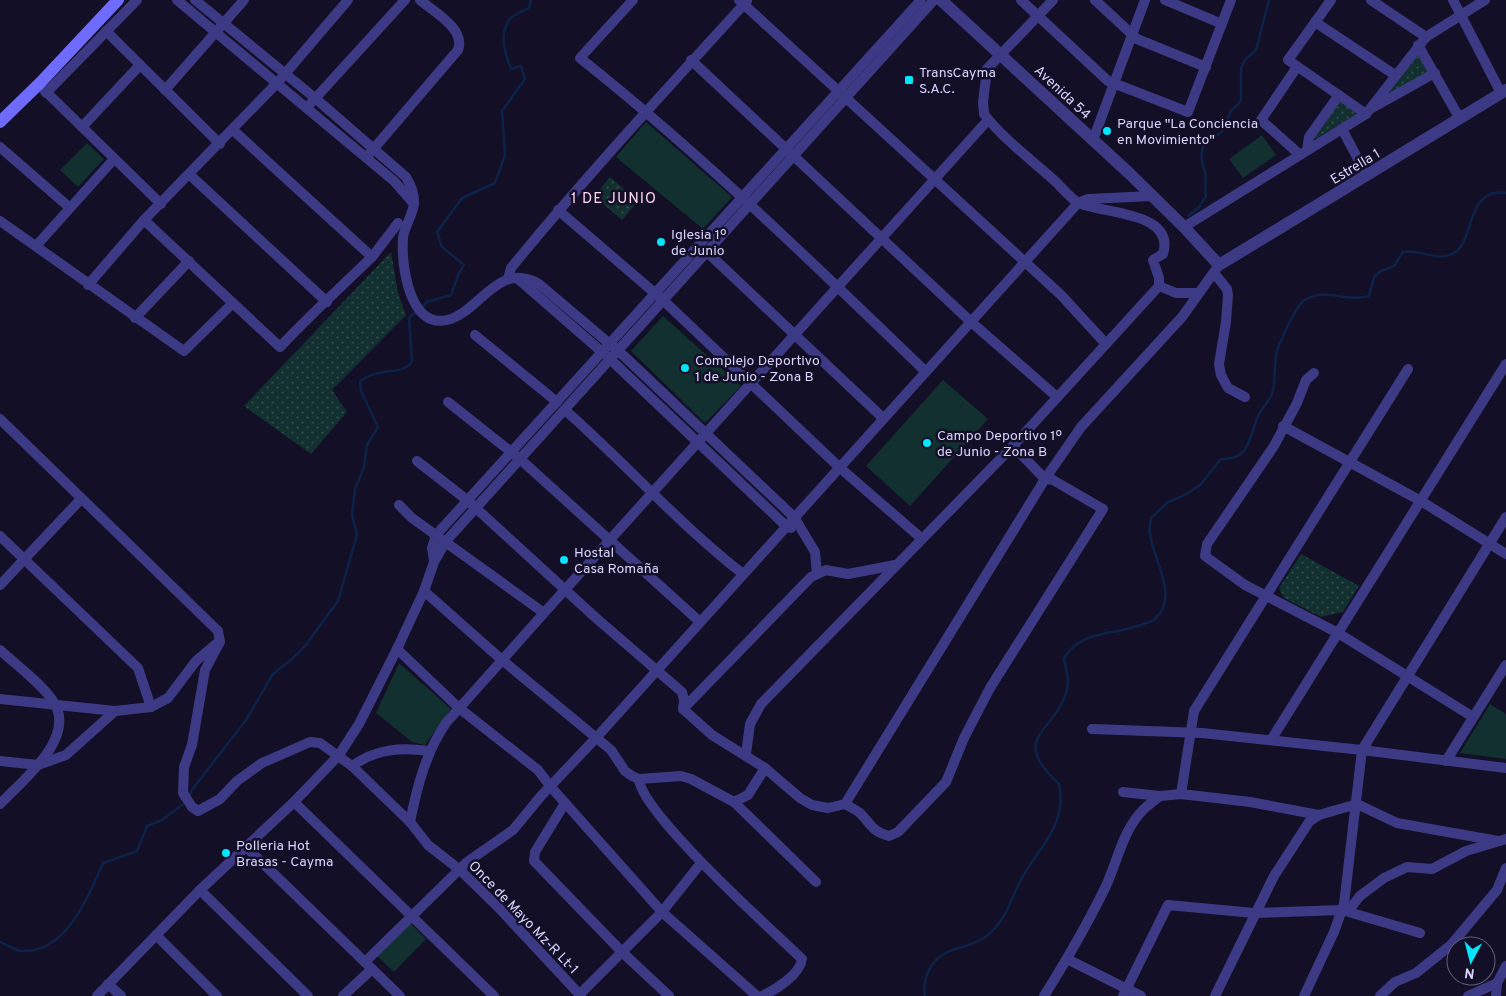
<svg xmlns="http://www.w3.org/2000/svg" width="1506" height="996" font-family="Overpass,sans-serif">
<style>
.grass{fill:#12302f}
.park{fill:url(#park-dots)}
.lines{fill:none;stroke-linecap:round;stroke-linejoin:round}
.stream{stroke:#0c2248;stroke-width:2.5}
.minor{stroke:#3d3a85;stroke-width:10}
.tertiary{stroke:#3d3a85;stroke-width:12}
.secondary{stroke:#6f6bff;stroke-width:12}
.poi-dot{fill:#00e5ff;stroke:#130f26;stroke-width:2}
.labels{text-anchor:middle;stroke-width:5;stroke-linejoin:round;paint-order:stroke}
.poi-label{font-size:14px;fill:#d9d4ff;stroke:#130f26;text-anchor:start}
.street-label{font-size:14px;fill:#d9d4ff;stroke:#130f26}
.neighbourhood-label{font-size:15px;letter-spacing:1px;fill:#ffd6f0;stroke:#130f26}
</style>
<defs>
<pattern id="park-dots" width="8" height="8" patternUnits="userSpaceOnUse" patternTransform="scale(1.25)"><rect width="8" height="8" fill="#12302f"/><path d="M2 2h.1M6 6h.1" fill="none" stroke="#344d4e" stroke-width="1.8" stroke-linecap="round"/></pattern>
</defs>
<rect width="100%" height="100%" fill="#130f26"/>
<g class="grass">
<path d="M 646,122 L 732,197 L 703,229 L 616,157 Z"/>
<path d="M 1262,135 L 1276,155 L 1243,178 L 1229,159 Z"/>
<path d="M 87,143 L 104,159 L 78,187 L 60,170 Z"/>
<path d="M 663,316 L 741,386 L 705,423 L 631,351 Z"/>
<path d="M 943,380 L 988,419 L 910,506 L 866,466 Z"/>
<path d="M 399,663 L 451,709 L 425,745 L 412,742 L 376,713 Z"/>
<path d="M 1490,704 L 1506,714 L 1506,759 L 1460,753 Z"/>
<path d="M 404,917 L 426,939 L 394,972 L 374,953 Z"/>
</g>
<g class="park">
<path d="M 1418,55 L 1429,72 L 1384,99 Z"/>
<path d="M 1339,101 L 1356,112 L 1356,115 L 1313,140 Z"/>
<path d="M 610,177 L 638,201 L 622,220 L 594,196 Z"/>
<path d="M 391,252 L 398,293 L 406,315 L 332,390 L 347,412 L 311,454 L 244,406 Z"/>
<path d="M 1301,554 L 1359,586 L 1343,612 L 1321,617 L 1284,598 L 1279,588 Z"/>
</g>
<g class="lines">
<g class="stream">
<path d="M 1188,216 L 1199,207 L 1206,196 C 1204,188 1207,180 1205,172 C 1197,148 1202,144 1223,131 L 1230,112 L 1241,101 L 1241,68 L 1245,60 L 1256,50 L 1269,0"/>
<path d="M 422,307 L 427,302 L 451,295 L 459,273 L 464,265 L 442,247 L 437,232 L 462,198 L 495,183 L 505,155 L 502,111 L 525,79 L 521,66 L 511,69 C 505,54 498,32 511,18 C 515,14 523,11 529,8 L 531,0"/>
<path d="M 189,797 L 191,791 L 246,720 L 273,674 L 292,659 L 305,646 L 338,601 L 357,535 L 352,515 L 355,489 L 364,467 L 367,445 L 378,427 L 361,391 L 360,382 C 373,367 406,376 412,361 L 409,318 L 418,310"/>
<path d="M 0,942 C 7,945 14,950 21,951 C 66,954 88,897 103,863 L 137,851 L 147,826 L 162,820 L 186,802"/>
<path d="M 925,996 C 923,987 925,979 929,970 C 943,943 968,952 989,934 C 1010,915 1010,898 1023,876 C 1042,844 1067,824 1059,784 C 1008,737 1054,733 1066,693 C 1070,681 1066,670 1064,658 C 1082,628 1118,636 1146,623 C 1149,622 1154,621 1156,618 C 1179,596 1153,559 1150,534 C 1149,529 1150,523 1151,518 L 1168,502 L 1185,495 L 1200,485 L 1221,459 C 1249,460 1249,440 1257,418 C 1260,410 1267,404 1271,396 C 1277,382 1273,365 1277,351 C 1280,341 1296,307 1303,301 C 1325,286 1345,303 1369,296 L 1374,277 L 1381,271 L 1394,266 L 1403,252 C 1419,248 1436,262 1452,254 C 1476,244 1464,187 1506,193"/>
</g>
<g class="minor">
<path d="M 177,0 L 394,181 L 414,204"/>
<path d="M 195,0 L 315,98 L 406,177 C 411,186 414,192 414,202 C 414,214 404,226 403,238 C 401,264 409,329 447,320 C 480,312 498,260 539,284 L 624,356 L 794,517 L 815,552 L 817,574"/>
<path d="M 633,0 L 580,58 C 702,155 813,263 925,371"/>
<path d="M 739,0 L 1061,295 L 1106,344"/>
<path d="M 1021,0 L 1108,81 L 1188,112 L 1231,0"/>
<path d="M 1053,0 L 987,69 L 983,102 L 984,114 C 1003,139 1032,160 1056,182 C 1063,189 1071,199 1079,203 C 1102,214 1176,211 1163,254 L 1153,260 L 1159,278 L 1159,286"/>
<path d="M 1095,0 L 1137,39 L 1206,67"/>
<path d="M 1165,0 L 1222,24"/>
<path d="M 1331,0 L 1288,60 L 1366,114"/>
<path d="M 1371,0 L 1426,37"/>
<path d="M 1453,0 L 1501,93"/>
<path d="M 1315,22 L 1395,75"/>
<path d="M 106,31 L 220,144"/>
<path d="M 1418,45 L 1460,119"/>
<path d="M 691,60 L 970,321 L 1057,397"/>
<path d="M 1297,67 L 1261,120 L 1299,154"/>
<path d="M 38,84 L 161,204"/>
<path d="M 165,90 L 244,0"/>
<path d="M 46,93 L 137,0"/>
<path d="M 311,103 L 405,0"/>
<path d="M 1372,108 L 1435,73"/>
<path d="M 82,127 L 139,66"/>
<path d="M 1342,129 L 1367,176"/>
<path d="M 1093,140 L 1145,0"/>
<path d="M 0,147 L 69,207"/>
<path d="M 1307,150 L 1309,137 L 1339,95"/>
<path d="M 370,153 L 458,50 C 466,29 434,12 420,0"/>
<path d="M 190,175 L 327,302"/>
<path d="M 558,210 L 664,301 L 839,467 L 921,538"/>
<path d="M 144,220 L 280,347 C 309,316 341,287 372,257 L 233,130"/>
<path d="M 0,221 L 184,351 L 233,303"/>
<path d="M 1184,227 L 1366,114 L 1426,37 L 1485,0"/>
<path d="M 36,246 L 114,159"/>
<path d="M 707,252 L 883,418"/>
<path d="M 372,257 L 398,223"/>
<path d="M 1214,273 L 1227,289 L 1228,295 L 1226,322 L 1219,364 L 1221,375 L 1228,388 L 1245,397"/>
<path d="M 517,278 L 610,359 L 786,526 L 791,528"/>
<path d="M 508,279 L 511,268 C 586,176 667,89 747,1"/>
<path d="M 88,285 L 144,220 L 278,82 L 348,0"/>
<path d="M 135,318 L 189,261"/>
<path d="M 475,335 L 557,402"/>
<path d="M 1314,373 L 1306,380 L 1297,403 L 1274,446 L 1207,544 L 1205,556 L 1245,585 L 1338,633 L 1473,717"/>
<path d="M 448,402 L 520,459 L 700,622"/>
<path d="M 565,410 C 625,463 679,524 743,574"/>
<path d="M 0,419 L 218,631 L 220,642 L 205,670 L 192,745 L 184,767 L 183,793 L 192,807 L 198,811 L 220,799 L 237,781 L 262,763 L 310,742 L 320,743 L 352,766 L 410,822 L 428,845 L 460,870 L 500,909 L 581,996"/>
<path d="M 1283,426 L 1421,501 L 1506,554"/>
<path d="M 417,461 L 467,500 L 596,618 L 682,692 L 684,700 L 683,709"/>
<path d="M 399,505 L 412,518 L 544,613 L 988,120"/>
<path d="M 0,536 L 138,668 L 151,707"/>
<path d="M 434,561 L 432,548 L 436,535 L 921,0"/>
<path d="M 0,585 L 81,499"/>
<path d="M 424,591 L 502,660 L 611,750 L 625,771 L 632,776 L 639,779 L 681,776 L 691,779 L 734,802 L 748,795 L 765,768"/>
<path d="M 397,649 L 459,708 L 538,770 L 550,786 L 662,912 L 757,996"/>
<path d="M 0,650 C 16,665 41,683 53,701 C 78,737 23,780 0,804"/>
<path d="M 0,699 L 115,711 L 151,707 L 168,698 L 196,661 L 216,644"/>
<path d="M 683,709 L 712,735 L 765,768 L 800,798 L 812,805 L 828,808 L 845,804 C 850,807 856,810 860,813 C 871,824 871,831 889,836 L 898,832 L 946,782 L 964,738 L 990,688 L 1103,509 L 1053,480 L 1045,479 L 1013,446"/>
<path d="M 683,709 L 811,577 L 826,570 L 848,574 L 895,565"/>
<path d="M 1092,729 L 1202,733 L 1362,750 L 1506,768"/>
<path d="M 1271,740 L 1506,364"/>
<path d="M 746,754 L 750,724 L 761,704 L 1013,446 L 1159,286 L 1176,293 L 1198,293"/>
<path d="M 0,761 L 38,765 L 66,755 L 115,711"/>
<path d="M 1446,761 L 1506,665"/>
<path d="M 352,766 C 376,749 400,747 429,751"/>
<path d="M 639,779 C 641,813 772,930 802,959 C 800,975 775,990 762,996"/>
<path d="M 1123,792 L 1160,796 L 1181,794 L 1250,802 L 1319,815 L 1357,804 L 1397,823 L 1498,841"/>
<path d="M 1181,794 L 1194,711 L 1408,369"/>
<path d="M 294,802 L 494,996"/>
<path d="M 734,802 L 816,882"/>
<path d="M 565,803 L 535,852 L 534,861 L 623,953 L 669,996"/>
<path d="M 845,804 L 1045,479 L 1081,427 L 1182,317 L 1219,265"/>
<path d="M 410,822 C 417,787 426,752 446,723 L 544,613"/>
<path d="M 246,847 L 400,996"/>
<path d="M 200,890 L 308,996"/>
<path d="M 1342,910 L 1349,910 L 1360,896 L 1384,878 L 1407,867 L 1432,869 L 1466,851 L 1506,839"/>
<path d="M 156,935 L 217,996"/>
<path d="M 1067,959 L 1141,996"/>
<path d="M 365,962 L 467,862 L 513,830 L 541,796 L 596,738 L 1078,203 L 1088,199 L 1152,196"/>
<path d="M 108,984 L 121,996"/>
<path d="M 579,995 L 662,912 L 701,863"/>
<path d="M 97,996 L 200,890 L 294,802 L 339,755 L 359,724 L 397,649 L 424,591 L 434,562 L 446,541 L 934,0"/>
<path d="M 343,996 L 372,969"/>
<path d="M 1044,996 C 1066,961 1088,923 1106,886 C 1117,862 1123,830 1143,810 C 1148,805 1155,800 1160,796"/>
<path d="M 1123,996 L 1168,905 L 1254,913 L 1342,910 L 1420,933"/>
<path d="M 1215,996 L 1274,876 L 1309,822 L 1319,815"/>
<path d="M 1304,996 L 1334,932 L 1344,904 L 1362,750 L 1506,517"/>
<path d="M 1380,996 L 1395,982 L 1416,973 L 1451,945 L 1497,890 L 1506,868"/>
<path d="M 1468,996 L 1497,983 L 1506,966"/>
<path d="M 1496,996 L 1497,983"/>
</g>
<path class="tertiary" d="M 941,0 L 1130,174 L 1184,227 L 1219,265 L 1506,90"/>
<path class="secondary" d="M 0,122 L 40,83 L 118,0"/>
</g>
<g class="poi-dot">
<rect x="904" y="75" width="10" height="10" rx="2.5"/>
<circle cx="1107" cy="131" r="5"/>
<circle cx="661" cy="242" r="5"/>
<circle cx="685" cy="368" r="5"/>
<circle cx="927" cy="443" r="5"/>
<circle cx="564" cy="560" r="5"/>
<circle cx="226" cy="853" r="5"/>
</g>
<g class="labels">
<g class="poi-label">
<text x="919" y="77">TransCayma<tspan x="919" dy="16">S.A.C.</tspan></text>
<text x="1117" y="128">Parque "La Conciencia<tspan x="1117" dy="16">en Movimiento"</tspan></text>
<text x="671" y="239">Iglesia 1º<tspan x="671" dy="16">de Junio</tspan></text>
<text x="695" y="365">Complejo Deportivo<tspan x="695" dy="16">1 de Junio - Zona B</tspan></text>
<text x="937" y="440">Campo Deportivo 1º<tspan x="937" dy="16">de Junio - Zona B</tspan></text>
<text x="574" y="557">Hostal<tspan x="574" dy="16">Casa Romaña</tspan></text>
<text x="236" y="850">Polleria Hot<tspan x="236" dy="16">Brasas - Cayma</tspan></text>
</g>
<g class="street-label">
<text transform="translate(1063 92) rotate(43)" y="5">Avenida 54</text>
<text transform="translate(1355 166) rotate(-31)" y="5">Estrella 1</text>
<text transform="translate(524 917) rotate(46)" y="5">Once de Mayo Mz-R Lt-1</text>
</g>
<g class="neighbourhood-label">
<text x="614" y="203">1 DE JUNIO</text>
</g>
</g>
<g transform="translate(1471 961) rotate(187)"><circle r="24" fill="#130f26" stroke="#625e7d"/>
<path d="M0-4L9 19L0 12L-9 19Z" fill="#00e5ff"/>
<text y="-8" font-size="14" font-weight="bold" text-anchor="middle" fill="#d9d4ff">N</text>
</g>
</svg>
